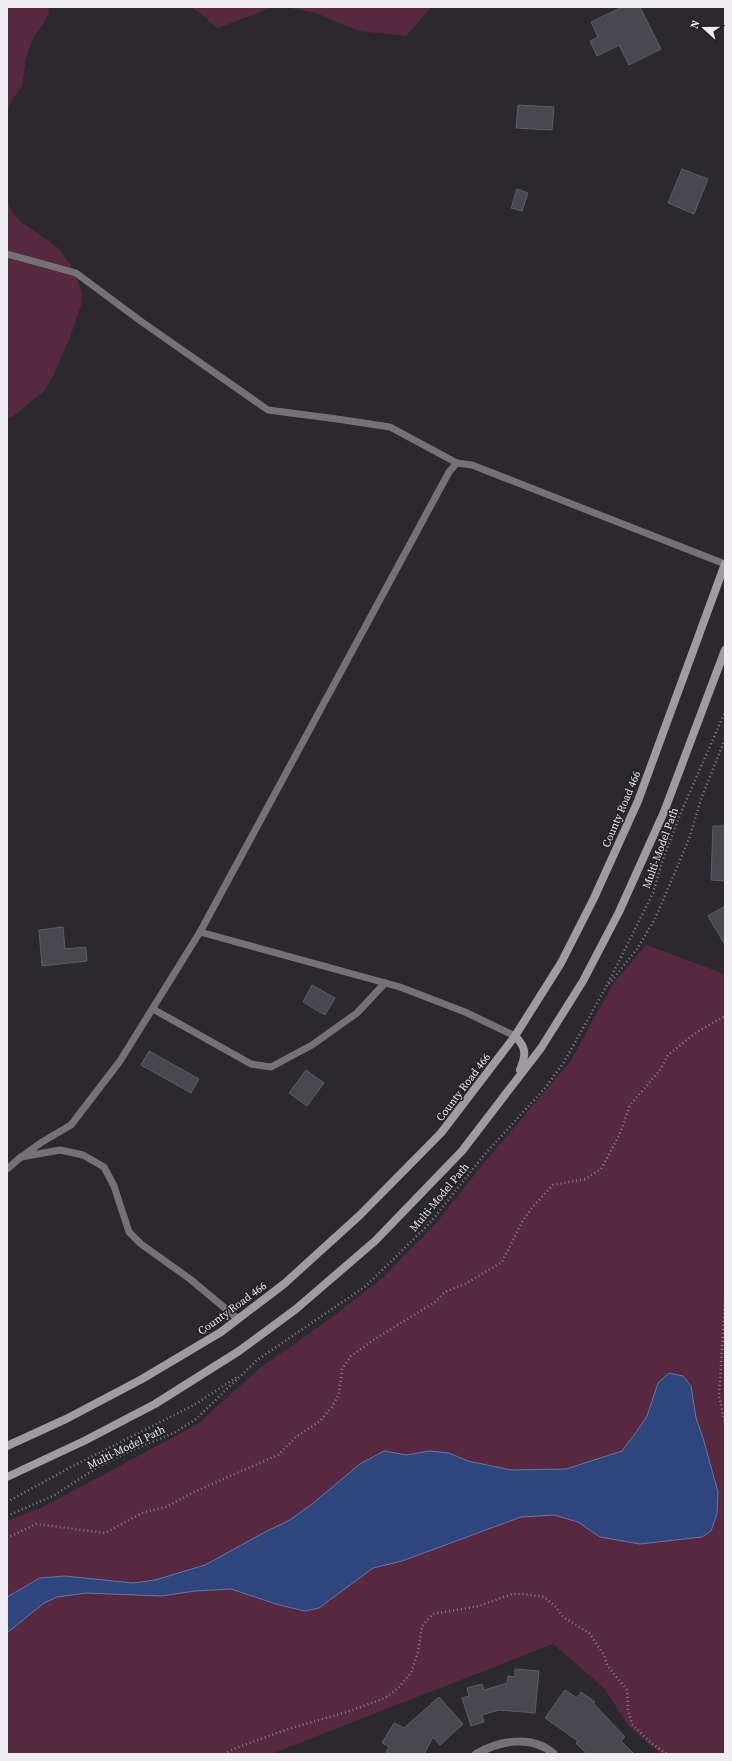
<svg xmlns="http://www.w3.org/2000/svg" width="732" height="1761" font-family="'Source Serif 4',serif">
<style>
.green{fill:#572941}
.water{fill:#2f457e;stroke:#6977a0}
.building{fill:#48484e;stroke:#5d5d64}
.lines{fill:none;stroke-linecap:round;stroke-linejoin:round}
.path{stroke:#848286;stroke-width:2.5;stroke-dasharray:1 3;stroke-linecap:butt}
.lane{stroke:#757275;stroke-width:7}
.street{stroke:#757275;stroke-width:8}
.secondary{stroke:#9f9b9f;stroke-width:8}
.labels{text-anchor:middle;stroke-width:3;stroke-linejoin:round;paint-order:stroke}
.street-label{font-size:11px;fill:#efedf1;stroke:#222025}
</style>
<rect width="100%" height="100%" fill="#2c292e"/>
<g class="green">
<path d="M 7,7 L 48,7 L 49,12 L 43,24 L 33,38 L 26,57 L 22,86 L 13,98 L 7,111 Z"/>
<path d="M 192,7 L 272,7 L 218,28 Z"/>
<path d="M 286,7 L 431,7 L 406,36 L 359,31 L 316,13 Z"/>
<path d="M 7,199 L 12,212 L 21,222 L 57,247 L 70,264 L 82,292 L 81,305 L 69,340 L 54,374 L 44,391 L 11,418 L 7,419 Z"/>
<path d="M 646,945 L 725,974 L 725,1754 L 660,1754 L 629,1726 L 604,1688 L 553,1644 L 271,1754 L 7,1754 L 7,1521 L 43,1507 L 198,1424 L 261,1367 L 330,1319 L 384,1277 L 436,1223 L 484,1163 L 570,1062 L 613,984 Z"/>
</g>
<path class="water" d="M 669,1373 L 683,1376 L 691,1386 L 696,1418 L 703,1438 L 718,1492 L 717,1514 L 711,1531 L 702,1537 L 640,1544 L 600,1537 L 578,1522 L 554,1515 L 521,1517 L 402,1561 L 373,1568 L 319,1608 L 305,1611 L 279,1605 L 231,1589 L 195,1591 L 161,1596 L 86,1593 L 57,1597 L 44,1603 L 7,1633 L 7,1597 L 40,1578 L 65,1576 L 133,1583 L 155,1580 L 205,1565 L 267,1531 L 290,1520 L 312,1504 L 360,1464 L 384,1451 L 407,1455 L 429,1451 L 449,1453 L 468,1461 L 511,1470 L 566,1469 L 622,1451 L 637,1431 L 647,1416 L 658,1383 Z"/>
<g class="building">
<path d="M 622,7 L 640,7 L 661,49 L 629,65 L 619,45 L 597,56 L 590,41 L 598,37 L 591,22 Z"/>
<path d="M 518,105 L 554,107 L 552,130 L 516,128 Z"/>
<path d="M 682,169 L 708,179 L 694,214 L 668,203 Z"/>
<path d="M 517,189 L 528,193 L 522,211 L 511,208 Z"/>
<path d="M 713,826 L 725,826 L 725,881 L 711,880 Z"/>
<path d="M 725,906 L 725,945 L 708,916 Z"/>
<path d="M 63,927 L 65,949 L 86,947 L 87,961 L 42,966 L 39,930 Z"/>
<path d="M 312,985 L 335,998 L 325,1015 L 303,1002 Z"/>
<path d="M 149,1051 L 199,1079 L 191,1093 L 141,1065 Z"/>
<path d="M 306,1070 L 324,1083 L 307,1106 L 289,1093 Z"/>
<path d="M 515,1669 L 539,1671 L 535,1713 L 499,1710 L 482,1715 L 484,1722 L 471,1726 L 462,1698 L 469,1696 L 467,1688 L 482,1684 L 484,1690 L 507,1683 L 508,1676 L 515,1677 Z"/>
<path d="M 565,1690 L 577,1698 L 581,1692 L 595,1702 L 593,1703 L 625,1737 L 621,1741 L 634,1754 L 587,1754 L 576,1743 L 578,1741 L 545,1718 Z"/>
<path d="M 439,1697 L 463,1724 L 440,1745 L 433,1737 L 424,1754 L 385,1754 L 389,1747 L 382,1743 L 394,1723 L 404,1728 Z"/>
</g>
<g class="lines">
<g class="path">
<path d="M 609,984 L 637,949 L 655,919 L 689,839 L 701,799 L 725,739"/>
<path d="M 725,1301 L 719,1396 L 725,1424"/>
<path d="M 7,1502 L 71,1467 L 194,1405 L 237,1377"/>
<path d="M 7,1516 L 53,1496 L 98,1467 L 128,1452 L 174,1433 L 196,1419 L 257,1360 L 366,1286 L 429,1224 L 485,1154 L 546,1087 L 564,1062 L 606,987 L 653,893 L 664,856 L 682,810 L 725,712"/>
<path d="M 7,1538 L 36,1524 L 105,1533 L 144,1512 L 166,1507 L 194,1492 L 278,1455 L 296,1437 L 320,1421 L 332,1407 L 339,1394 L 342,1369 L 351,1356 L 375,1339 L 435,1302 L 445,1292 L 465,1284 L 502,1262 L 522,1222 L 531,1209 L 553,1185 L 585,1179 L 601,1169 L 619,1136 L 630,1105 L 660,1070 L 668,1055 L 697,1032 L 725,1016"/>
<path d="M 224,1754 L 236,1748 L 291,1728 L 347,1712 L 385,1698 L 398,1688 L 411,1673 L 418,1652 L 422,1626 L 433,1614 L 479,1606 L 512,1594 L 525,1594 L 544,1597 L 555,1606 L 563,1617 L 589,1633 L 604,1655 L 607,1665 L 627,1690 L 628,1710 L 632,1724 L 651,1743 L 667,1754"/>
</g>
<g class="lane">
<path d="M 7,254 L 76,273 L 142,322 L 268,410 L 337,419 L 390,427 L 457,463"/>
<path d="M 200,932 L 400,987 L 465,1012 L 515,1036"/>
<path d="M 153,1009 L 251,1064 L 271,1067 L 312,1045 L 357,1013 L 385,983"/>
<path d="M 7,1169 L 21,1157"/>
<path d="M 238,1319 L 190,1279 L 141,1244 L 129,1232 L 114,1186 L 104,1167 L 83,1155 L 60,1150 L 21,1157 L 42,1142 L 71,1125 L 120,1061 L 200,932 L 449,472 L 457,463 L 472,465 L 725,564"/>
</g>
<path class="street" d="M 476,1754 C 499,1741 532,1734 554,1754"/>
<g class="secondary">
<path d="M 515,1036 C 527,1048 526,1055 520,1070"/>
<path d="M 7,1446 L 66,1419 L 142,1379 L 221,1332 L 284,1284 L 360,1215 L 441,1133 L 515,1036 L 561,963 L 594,898 L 638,801 L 725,564"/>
<path d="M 7,1477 L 84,1441 L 155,1404 L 239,1351 L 296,1309 L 375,1241 L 462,1151 L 541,1048 L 583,981 L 619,912 L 664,812 L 725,650"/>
</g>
</g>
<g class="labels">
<g class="street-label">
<text transform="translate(621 809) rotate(-67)" y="4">County Road 466</text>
<text transform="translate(660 848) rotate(-70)" y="4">Multi-Model Path</text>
<text transform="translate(463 1087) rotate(-53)" y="4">County Road 466</text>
<text transform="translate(439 1197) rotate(-50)" y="4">Multi-Model Path</text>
<text transform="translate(232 1308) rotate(-36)" y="4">County Road 466</text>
<text transform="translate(126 1447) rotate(-26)" y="4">Multi-Model Path</text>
</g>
</g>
<rect width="732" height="1761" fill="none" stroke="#efedf1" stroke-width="16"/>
<g transform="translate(704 28) rotate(291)" stroke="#222025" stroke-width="3" paint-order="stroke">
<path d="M0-3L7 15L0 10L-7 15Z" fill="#efedf1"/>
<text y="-6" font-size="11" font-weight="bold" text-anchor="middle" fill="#efedf1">N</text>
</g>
</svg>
